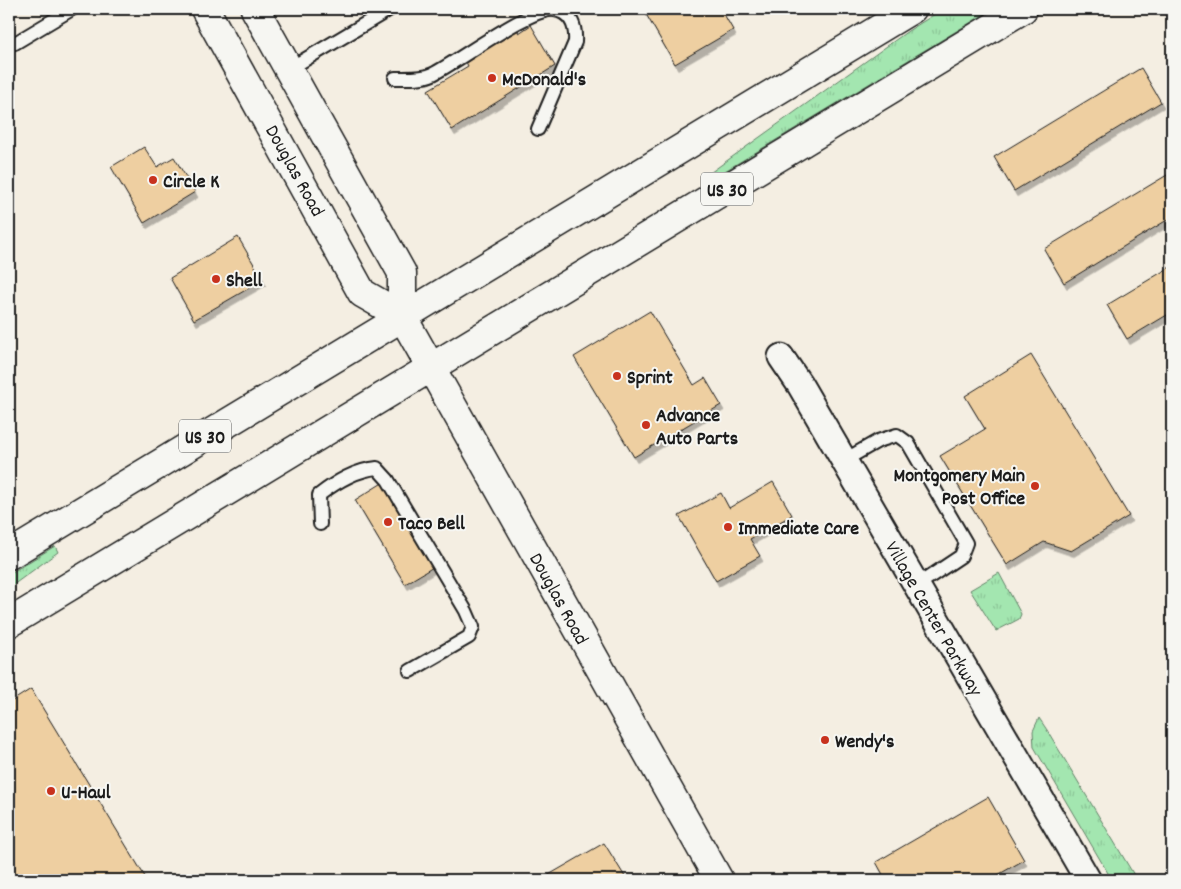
<svg xmlns="http://www.w3.org/2000/svg" width="1181" height="889" font-family="Dekko,sans-serif">
<style>
.grass{fill:url(#grass-tufts);stroke:#608166}
.building{fill:#eecfa1;stroke:#1c1c1c;filter:url(#shadow)}
.lines{fill:none;stroke-linecap:round;stroke-linejoin:round}
.service-casing{stroke:#1c1c1c;stroke-width:16}
.minor-casing{stroke:#1c1c1c;stroke-width:29}
.tertiary-casing{stroke:#1c1c1c;stroke-width:31}
.primary-casing{stroke:#1c1c1c;stroke-width:31}
.service{stroke:#f6f6f2;stroke-width:12}
.minor{stroke:#f6f6f2;stroke-width:25}
.tertiary{stroke:#f6f6f2;stroke-width:28}
.primary{stroke:#f6f6f2;stroke-width:28}
.poi-dot{fill:#c8321e;stroke:#f6f6f2;stroke-width:2}
.labels{text-anchor:middle;stroke-width:4;stroke-linejoin:round;paint-order:stroke}
.shield{fill:#f6f6f2;stroke:#5d5d5c;stroke-width:1}
.shield-label{font-size:19px;font-weight:bold;fill:#1c1c1c}
.poi-label{font-size:20px;font-weight:bold;fill:#1c1c1c;stroke:#f6f6f2;text-anchor:start}
.street-label{font-size:20px;fill:#1c1c1c;stroke:#f6f6f2}
</style>
<defs>
<pattern id="grass-tufts" width="24" height="20" patternUnits="userSpaceOnUse" patternTransform="scale(1.25)"><rect width="24" height="20" fill="#a3e6b0"/><path d="M3 7l-1-3M5 7V3M7 7l1-3M15 17l-1-3M17 17v-4M19 17l1-3" fill="none" stroke="#8cc597"/></pattern>
<filter id="shadow"><feDropShadow dx="3" dy="5.5" stdDeviation="0" flood-color="#0004"/></filter>
</defs>
<rect width="100%" height="100%" fill="#f4eee2"/>
<filter id="ink" filterUnits="userSpaceOnUse"><feTurbulence type="fractalNoise" baseFrequency=".02" numOctaves="2"/><feDisplacementMap in="SourceGraphic" scale="10" xChannelSelector="R" yChannelSelector="G"/><feConvolveMatrix kernelMatrix="1 2 1 2 8 2 1 2 1" color-interpolation-filters="sRGB"/></filter>
<g filter="url(#ink)">
<g class="grass">
<path d="M 943,9 L 993,9 L 710,180 L 707,175 L 908,31 Z"/>
<path d="M 55,546 L 58,552 L 9,588 L 9,574 Z"/>
<path d="M 999,573 L 1021,614 L 1019,619 L 996,631 L 970,590 Z"/>
<path d="M 1039,718 L 1047,730 L 1137,880 L 1112,880 L 1034,747 L 1033,731 Z"/>
</g>
<g class="building">
<path d="M 643,9 L 721,9 L 733,30 L 675,64 Z"/>
<path d="M 531,25 L 555,66 L 452,130 L 428,90 L 468,66 L 465,60 L 517,29 L 519,33 Z"/>
<path d="M 1141,68 L 1161,102 L 1014,191 L 994,157 Z"/>
<path d="M 144,147 L 157,167 L 174,157 L 195,192 L 144,223 L 111,167 Z"/>
<path d="M 1172,172 L 1172,217 L 1064,283 L 1044,249 Z"/>
<path d="M 238,237 L 263,280 L 194,320 L 170,278 Z"/>
<path d="M 1172,266 L 1172,312 L 1127,339 L 1107,305 Z"/>
<path d="M 650,311 L 694,385 L 705,378 L 721,405 L 634,457 L 574,357 Z"/>
<path d="M 1031,355 L 1129,516 L 1071,551 L 1044,542 L 1007,565 L 940,456 L 985,429 L 965,396 Z"/>
<path d="M 384,482 L 435,566 L 405,584 L 355,500 Z"/>
<path d="M 773,482 L 792,515 L 750,539 L 760,556 L 716,581 L 679,516 L 721,493 L 729,508 Z"/>
<path d="M 31,689 L 147,880 L 9,880 L 9,703 Z"/>
<path d="M 988,797 L 1024,860 L 989,880 L 886,880 L 876,862 Z"/>
<path d="M 604,843 L 627,880 L 540,880 Z"/>
</g>
<g class="lines">
<defs>
<g id="service">
<path d="M 9,43 L 15,43 L 72,9"/>
<path d="M 289,69 L 390,9"/>
<path d="M 395,78 C 406,78 423,79 433,74 C 458,62 531,6 555,10 C 572,13 576,27 575,42 L 538,129"/>
<path d="M 843,461 L 878,441 L 897,435 L 908,443 L 966,543 L 961,556 L 916,586"/>
<path d="M 320,524 L 319,495 C 336,482 355,470 377,468 L 388,480 L 466,611 L 473,627 L 469,637 L 410,671"/>
</g>
<path id="minor" d="M 781,357 L 800,385 L 1088,880"/>
<g id="tertiary">
<path d="M 205,9 L 362,293 L 402,316"/>
<path d="M 255,9 L 402,273 L 402,316 L 719,880"/>
</g>
<g id="primary">
<path d="M 9,555 L 912,9"/>
<path d="M 9,623 L 1023,9"/>
</g>
</defs>
<use href="#service" class="service-casing"/>
<use href="#minor" class="minor-casing"/>
<use href="#tertiary" class="tertiary-casing"/>
<use href="#primary" class="primary-casing"/>
<use href="#service" class="service"/>
<use href="#minor" class="minor"/>
<use href="#tertiary" class="tertiary"/>
<use href="#primary" class="primary"/>
</g>
</g>
<g class="poi-dot">
<circle cx="492" cy="78" r="5"/>
<circle cx="153" cy="180" r="5"/>
<circle cx="216" cy="279" r="5"/>
<circle cx="617" cy="376" r="5"/>
<circle cx="646" cy="425" r="5"/>
<circle cx="1035" cy="486" r="5"/>
<circle cx="388" cy="522" r="5"/>
<circle cx="728" cy="527" r="5"/>
<circle cx="825" cy="740" r="5"/>
<circle cx="51" cy="791" r="5"/>
</g>
<g class="labels">
<g class="shield">
<rect x="701" y="172.5" width="52" height="33" rx="4"/>
<rect x="179" y="419.5" width="52" height="33" rx="4"/>
</g>
<g class="shield-label">
<text x="727" y="196">US 30</text>
<text x="205" y="443">US 30</text>
</g>
<g class="poi-label">
<text x="502" y="85">McDonald's</text>
<text x="163" y="187">Circle K</text>
<text x="226" y="286">Shell</text>
<text x="627" y="383">Sprint</text>
<text x="656" y="421">Advance<tspan x="656" dy="23">Auto Parts</tspan></text>
<text x="1025" y="481" text-anchor="end">Montgomery Main<tspan x="1025" dy="23">Post Office</tspan></text>
<text x="398" y="529">Taco Bell</text>
<text x="738" y="534">Immediate Care</text>
<text x="835" y="747">Wendy's</text>
<text x="61" y="798">U-Haul</text>
</g>
<g class="street-label">
<text transform="translate(296 170) rotate(61)" y="7">Douglas Road</text>
<text transform="translate(560 598) rotate(61)" y="7">Douglas Road</text>
<text transform="translate(935 618) rotate(60)" y="7">Village Center Parkway</text>
</g>
</g>
<rect width="1181" height="889" fill="none" stroke="#f6f6f2" stroke-width="30"/>
<rect x="15" y="15" width="1151" height="859" fill="none" stroke="#1c1c1c" stroke-width="2" filter="url(#ink)"/>
</svg>
